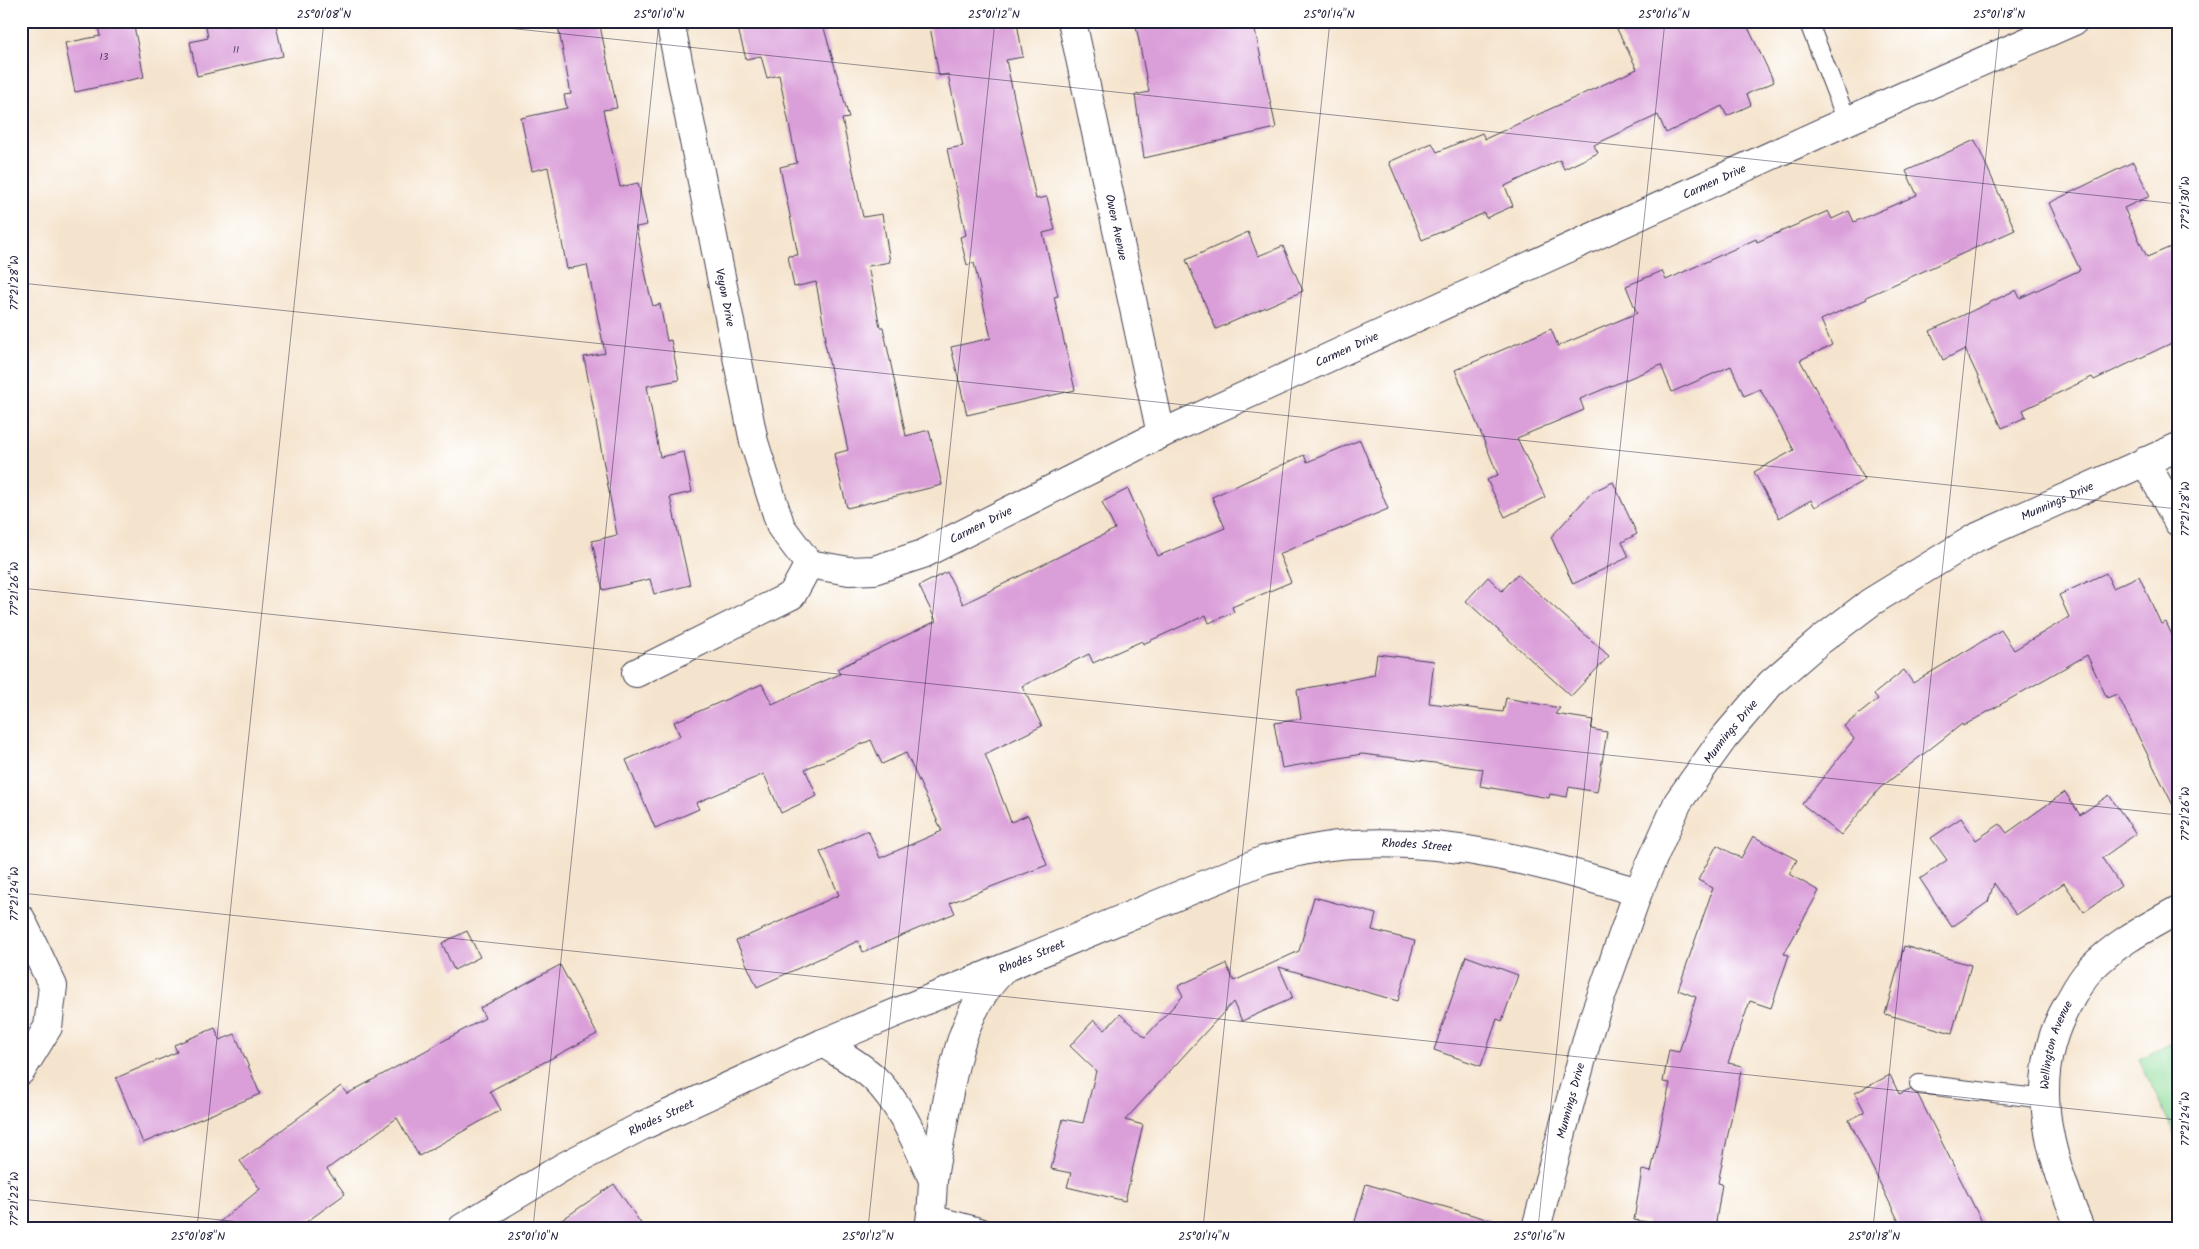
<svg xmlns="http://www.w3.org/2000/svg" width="2199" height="1249" font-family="Kalam,sans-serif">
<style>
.garden{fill:#8edc9a;stroke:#587f6a}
.building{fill:#da9ed9}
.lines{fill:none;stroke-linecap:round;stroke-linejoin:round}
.service-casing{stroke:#423f51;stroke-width:20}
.minor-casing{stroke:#423f51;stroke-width:30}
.service{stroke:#fff;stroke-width:18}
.minor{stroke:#fff;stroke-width:28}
.ticks{fill:none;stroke:#22223b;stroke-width:1;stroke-opacity:0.45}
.labels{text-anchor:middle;stroke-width:4;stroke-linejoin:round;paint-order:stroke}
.number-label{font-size:10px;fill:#504162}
.street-label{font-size:12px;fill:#22223b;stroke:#fff}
.neatline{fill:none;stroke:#22223b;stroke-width:2}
.ticks-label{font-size:12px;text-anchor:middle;fill:#22223b}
</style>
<rect width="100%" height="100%" fill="#fff"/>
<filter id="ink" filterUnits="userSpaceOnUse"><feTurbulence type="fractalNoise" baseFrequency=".02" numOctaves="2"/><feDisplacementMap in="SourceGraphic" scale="10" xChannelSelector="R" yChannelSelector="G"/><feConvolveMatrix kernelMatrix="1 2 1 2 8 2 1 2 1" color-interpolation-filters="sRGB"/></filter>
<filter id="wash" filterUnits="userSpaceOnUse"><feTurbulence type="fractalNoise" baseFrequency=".0096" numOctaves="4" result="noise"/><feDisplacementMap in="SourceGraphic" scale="20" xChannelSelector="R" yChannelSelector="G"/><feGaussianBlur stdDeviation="1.12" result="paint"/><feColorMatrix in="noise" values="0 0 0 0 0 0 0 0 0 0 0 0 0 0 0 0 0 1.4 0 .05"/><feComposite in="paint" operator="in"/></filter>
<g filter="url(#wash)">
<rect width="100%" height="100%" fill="#f5e4cd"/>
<path class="garden" d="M 2178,1040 L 2178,1142 L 2139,1059 Z"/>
<g id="blocks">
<g class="building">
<path d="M 97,21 L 133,21 L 144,77 L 75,92 L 65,43 L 100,36 Z"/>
<path d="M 205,21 L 275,21 L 283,56 L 197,76 L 190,42 L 208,38 Z"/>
<path d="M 557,21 L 599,21 L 617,108 L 603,110 L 620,187 L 638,183 L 647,225 L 636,227 L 649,291 L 653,306 L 660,304 L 667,341 L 671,340 L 679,380 L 647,386 L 660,457 L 684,452 L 692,492 L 670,497 L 690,585 L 654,594 L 650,579 L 603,590 L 592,541 L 617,535 L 584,357 L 605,353 L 587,265 L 567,269 L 548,167 L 532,171 L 521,118 L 567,108 L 564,95 L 571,94 Z"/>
<path d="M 736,21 L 822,21 L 849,118 L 842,119 L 863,217 L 882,214 L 890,262 L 868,266 L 880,327 L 883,327 L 906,436 L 929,430 L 942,485 L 847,508 L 834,454 L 848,450 L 824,339 L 826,339 L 816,282 L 794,287 L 788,256 L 798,255 L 780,167 L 797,163 L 779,75 L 767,78 L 761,56 L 746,59 Z"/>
<path d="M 929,21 L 995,21 L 996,26 L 1017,23 L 1023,57 L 1006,60 L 1036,199 L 1047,197 L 1055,230 L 1043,233 L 1058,296 L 1054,297 L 1075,390 L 967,415 L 951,347 L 991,338 L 974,263 L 967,265 L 960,237 L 966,235 L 947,149 L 963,146 L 948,74 L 939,76 Z"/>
<path d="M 1135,21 L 1253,21 L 1276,128 L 1144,158 L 1135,95 L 1149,92 Z"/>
<path d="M 1613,21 L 1745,21 L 1774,82 L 1747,94 L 1751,105 L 1727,116 L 1722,106 L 1666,133 L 1658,115 L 1594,145 L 1598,153 L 1564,169 L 1560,160 L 1505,186 L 1513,206 L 1486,218 L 1484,213 L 1422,240 L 1389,162 L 1432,143 L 1437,152 L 1482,133 L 1485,139 L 1637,69 Z"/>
<path d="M 1975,140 L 2015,230 L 1866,297 L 1867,299 L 1821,320 L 1832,345 L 1800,360 L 1865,480 L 1815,507 L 1811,500 L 1779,518 L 1754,472 L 1794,450 L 1760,389 L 1744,396 L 1731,366 L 1672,392 L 1661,365 L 1580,399 L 1584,410 L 1517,438 L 1545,497 L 1505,517 L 1487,480 L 1498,475 L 1455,370 L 1551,329 L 1558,346 L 1637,313 L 1626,286 L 1662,271 L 1666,280 L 1756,239 L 1757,242 L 1828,211 L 1832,219 L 1849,211 L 1854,222 L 1917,195 L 1906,171 Z"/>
<path d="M 2133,162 L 2150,196 L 2124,208 L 2147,257 L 2178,244 L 2178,340 L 2094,380 L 2092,377 L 2023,410 L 2026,417 L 2002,428 L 1965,349 L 1943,360 L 1930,331 L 2016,290 L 2020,298 L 2080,270 L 2049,203 Z"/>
<path d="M 1248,232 L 1258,256 L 1283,246 L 1303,291 L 1216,329 L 1186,260 Z"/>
<path d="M 1360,440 L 1388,509 L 1279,554 L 1291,582 L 1232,607 L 1234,612 L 1209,623 L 1206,615 L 1143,644 L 1142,641 L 1093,663 L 1089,654 L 1022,686 L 1042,726 L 985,754 L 1011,822 L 1028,815 L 1047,865 L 950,903 L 955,913 L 863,952 L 858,941 L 757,987 L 736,941 L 839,895 L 820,852 L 868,830 L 880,858 L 942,831 L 906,753 L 882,764 L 871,740 L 805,769 L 817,796 L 781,813 L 764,774 L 696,803 L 699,809 L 655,828 L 626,760 L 680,736 L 674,722 L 762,684 L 772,704 L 840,674 L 837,669 L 936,621 L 919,586 L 947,572 L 963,604 L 1115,529 L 1102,502 L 1128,489 L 1158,556 L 1225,528 L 1212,497 L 1304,455 L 1307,462 Z"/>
<path d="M 1613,482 L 1637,534 L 1622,542 L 1629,557 L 1573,584 L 1551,537 L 1592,492 Z"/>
<path d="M 2106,573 L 2113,588 L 2139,576 L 2161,624 L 2166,622 L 2178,648 L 2178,815 L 2117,694 L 2107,698 L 2087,655 L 1963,726 L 1962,724 L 1880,788 L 1841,835 L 1802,804 L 1854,739 L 1844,726 L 1878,699 L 1874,694 L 1904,670 L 1913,683 L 2001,630 L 2014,650 L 2069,617 L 2059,595 Z"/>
<path d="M 1517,574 L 1609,656 L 1571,696 L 1466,601 L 1488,577 L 1502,591 Z"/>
<path d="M 1377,654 L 1434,661 L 1429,703 L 1503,712 L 1506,698 L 1560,708 L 1555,714 L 1593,720 L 1591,729 L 1607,732 L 1597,792 L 1569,787 L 1567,797 L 1550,794 L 1549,798 L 1480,786 L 1483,769 L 1362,754 L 1282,768 L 1274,723 L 1301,719 L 1297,690 L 1374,675 Z"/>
<path d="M 2065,792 L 2080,815 L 2109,795 L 2136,834 L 2102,858 L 2121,886 L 2084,912 L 2064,883 L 2016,915 L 1994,883 L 1988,902 L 1952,927 L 1920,879 L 1947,860 L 1931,838 L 1961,818 L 1976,840 L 2000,824 L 2007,833 Z"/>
<path d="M 1753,836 L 1797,860 L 1789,874 L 1819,891 L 1784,954 L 1789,955 L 1771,1008 L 1750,1001 L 1728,1063 L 1742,1066 L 1718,1183 L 1722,1184 L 1715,1228 L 1646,1228 L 1647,1222 L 1634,1220 L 1642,1170 L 1651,1172 L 1670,1083 L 1663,1082 L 1669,1050 L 1679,1052 L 1696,997 L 1678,990 L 1713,888 L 1698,880 L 1717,845 L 1741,858 Z"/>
<path d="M 1314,897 L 1376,914 L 1372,930 L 1415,941 L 1398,1001 L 1279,967 L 1293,998 L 1242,1021 L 1233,1002 L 1125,1120 L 1143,1125 L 1125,1201 L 1067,1187 L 1071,1173 L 1051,1169 L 1063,1119 L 1083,1123 L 1096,1071 L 1070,1046 L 1094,1020 L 1105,1030 L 1120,1014 L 1145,1037 L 1183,996 L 1178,986 L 1226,964 L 1234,981 L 1299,951 Z"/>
<path d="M 467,931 L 480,957 L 454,970 L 442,943 Z"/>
<path d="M 1904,946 L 1971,965 L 1952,1033 L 1885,1014 Z"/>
<path d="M 1466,956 L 1518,975 L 1502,1021 L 1497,1019 L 1481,1066 L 1434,1050 Z"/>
<path d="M 560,965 L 597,1034 L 490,1091 L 501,1110 L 419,1156 L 397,1118 L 327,1169 L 345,1194 L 298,1228 L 212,1228 L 260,1189 L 240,1161 L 341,1086 L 347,1094 L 485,1018 L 480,1008 Z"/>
<path d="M 215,1028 L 220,1040 L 235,1034 L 260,1094 L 143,1143 L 116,1078 L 177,1052 L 174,1045 Z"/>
<path d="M 1890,1075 L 1899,1094 L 1910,1089 L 1918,1095 L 1985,1228 L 1902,1228 L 1849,1120 L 1865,1112 L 1855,1093 Z"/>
<path d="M 614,1184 L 644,1228 L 550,1228 Z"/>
<path d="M 1366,1184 L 1490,1220 L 1488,1228 L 1353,1228 Z"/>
</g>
</g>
</g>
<g filter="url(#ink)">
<use href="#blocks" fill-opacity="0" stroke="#423f51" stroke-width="1"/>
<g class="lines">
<defs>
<g id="service">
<path d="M 1808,21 L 1847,121"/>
<path d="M 1919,1084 L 2045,1099"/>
<path d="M 931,1214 L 983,1228"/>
</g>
<g id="minor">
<path id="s1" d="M 670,21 L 754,442 L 781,527 L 809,564"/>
<path id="s2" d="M 1072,21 L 1161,434"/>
<path d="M 2145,461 L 2178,522"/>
<path id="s3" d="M 809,564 L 849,571 L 874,570 L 923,554 L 1161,434 L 1847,121 L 2074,21"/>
<path d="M 636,673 L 792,595 L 809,564"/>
<path d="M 21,919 L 53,986 L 48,1027 L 21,1071"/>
<path d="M 823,1043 C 840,1054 859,1064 874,1078 C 902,1105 917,1145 933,1180"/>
<path id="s4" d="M 462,1228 L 563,1167 L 642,1126 L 823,1043 L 1264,860 C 1293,853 1323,845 1354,844 C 1455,838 1543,864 1638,892"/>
<path d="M 929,1228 C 932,1212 932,1197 933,1182 C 934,1163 940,1144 943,1125 C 953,1070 961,1010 1003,970"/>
<path id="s5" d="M 1536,1228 L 1591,1025 L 1638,892 L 1678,802 L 1723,739 L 1771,683 L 1821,640 L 1871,602 L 1975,538 L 2178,447"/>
<path id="s6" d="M 2080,1228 C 2049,1153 2025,1077 2069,1002 C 2075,991 2081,979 2090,970 C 2114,944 2147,927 2178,910"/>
</g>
</defs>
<use href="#service" class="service-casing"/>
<use href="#minor" class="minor-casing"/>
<use href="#service" class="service"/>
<use href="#minor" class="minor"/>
</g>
</g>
<path class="ticks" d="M 441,21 L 2178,204M 21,283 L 2178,509M 21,588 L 2178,815M 21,893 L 2178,1120M 21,1199 L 297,1228M 197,1228 L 324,21M 533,1228 L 659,21M 868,1228 L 995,21M 1203,1228 L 1330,21M 1538,1228 L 1665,21M 1873,1228 L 2000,21"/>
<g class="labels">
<g class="number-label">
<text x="236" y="53">11</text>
<text x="104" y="60">13</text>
</g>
<g class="street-label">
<text dy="4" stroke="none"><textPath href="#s3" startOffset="992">Carmen Drive</textPath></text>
<text dy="4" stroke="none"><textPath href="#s2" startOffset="211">Owen Avenue</textPath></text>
<text dy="4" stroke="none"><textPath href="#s1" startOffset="282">Veyon Drive</textPath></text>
<text dy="4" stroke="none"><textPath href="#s3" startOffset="588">Carmen Drive</textPath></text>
<text dy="4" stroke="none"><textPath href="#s5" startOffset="942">Munnings Drive</textPath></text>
<text dy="4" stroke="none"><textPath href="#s3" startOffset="182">Carmen Drive</textPath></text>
<text dy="4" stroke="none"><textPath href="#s5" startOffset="538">Munnings Drive</textPath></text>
<text dy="4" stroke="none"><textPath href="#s4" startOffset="1038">Rhodes Street</textPath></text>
<text dy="4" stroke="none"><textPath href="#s4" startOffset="632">Rhodes Street</textPath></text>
<text dy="4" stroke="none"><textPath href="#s6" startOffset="190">Wellington Avenue</textPath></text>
<text dy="4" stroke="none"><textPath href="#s5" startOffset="132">Munnings Drive</textPath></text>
<text dy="4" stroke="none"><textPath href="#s4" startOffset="228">Rhodes Street</textPath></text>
</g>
</g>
<rect width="2199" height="1249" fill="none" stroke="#fff" stroke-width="55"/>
<rect x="28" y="28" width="2144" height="1194" class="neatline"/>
<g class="ticks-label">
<text x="324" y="18">25°01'08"N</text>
<text x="659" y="18">25°01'10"N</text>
<text x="994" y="18">25°01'12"N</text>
<text x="1329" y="18">25°01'14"N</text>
<text x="1664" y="18">25°01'16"N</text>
<text x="1999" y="18">25°01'18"N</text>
<text transform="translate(2185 203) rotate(-90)" y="4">77°21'30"W</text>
<text transform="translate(14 283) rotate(-90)" y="4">77°21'28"W</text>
<text transform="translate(2185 509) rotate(-90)" y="4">77°21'28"W</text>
<text transform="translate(14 589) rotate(-90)" y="4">77°21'26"W</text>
<text transform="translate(2185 814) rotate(-90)" y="4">77°21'26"W</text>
<text transform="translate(14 894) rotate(-90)" y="4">77°21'24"W</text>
<text transform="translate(2185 1119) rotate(-90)" y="4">77°21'24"W</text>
<text transform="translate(14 1199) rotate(-90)" y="4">77°21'22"W</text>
<text x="198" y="1240">25°01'08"N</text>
<text x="533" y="1240">25°01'10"N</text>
<text x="868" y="1240">25°01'12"N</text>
<text x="1204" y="1240">25°01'14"N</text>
<text x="1539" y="1240">25°01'16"N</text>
<text x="1874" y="1240">25°01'18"N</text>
</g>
</svg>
